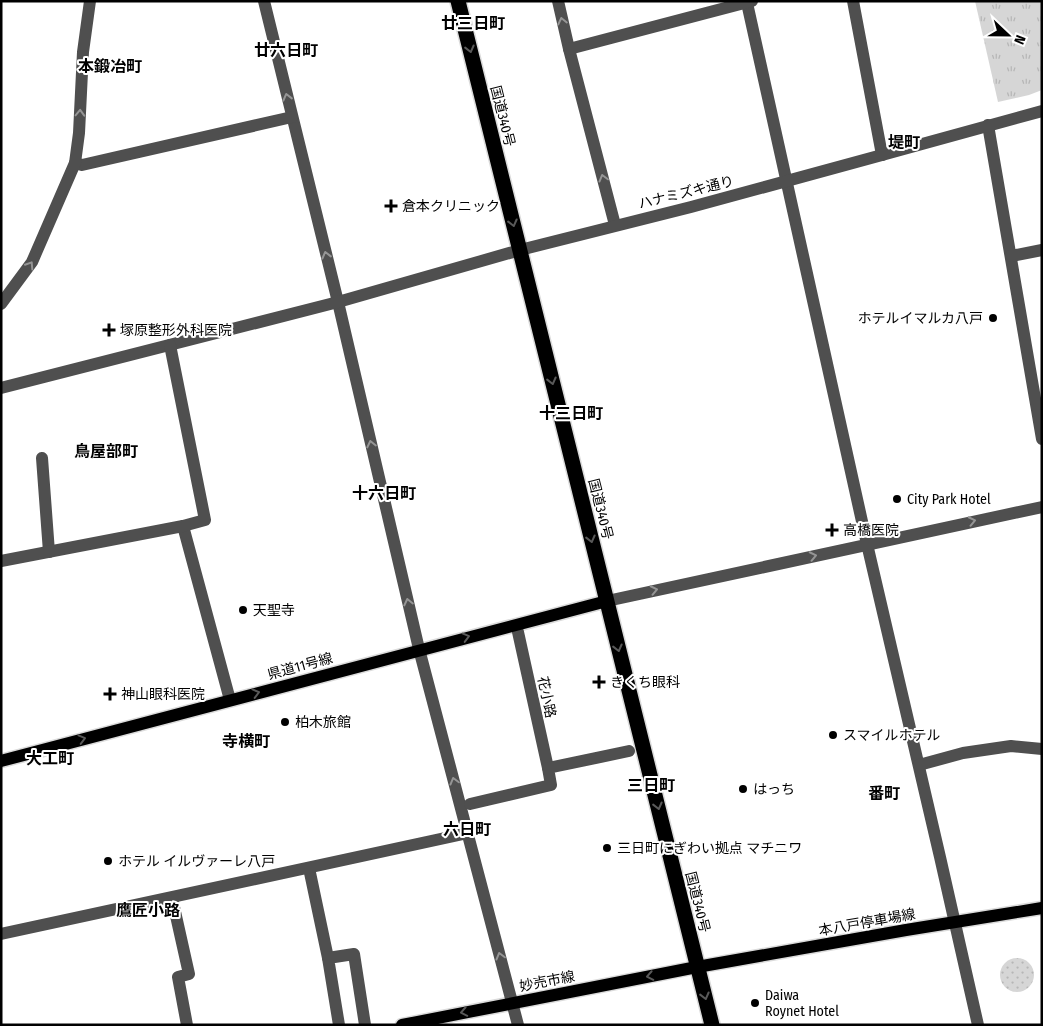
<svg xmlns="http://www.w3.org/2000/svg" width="1043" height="1026" font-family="'Fira Sans Condensed','Noto Sans JP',sans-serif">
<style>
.grass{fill:url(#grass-dots)}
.park{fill:url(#park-tufts)}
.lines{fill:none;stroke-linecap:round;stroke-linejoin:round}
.major-casing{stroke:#dbdbdb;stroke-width:15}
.highway-casing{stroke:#dbdbdb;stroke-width:18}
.minor{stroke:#4f4f4f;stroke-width:12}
.major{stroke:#000;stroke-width:12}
.highway{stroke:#000;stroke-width:15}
.oneway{stroke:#959595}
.oneway2{stroke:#595959}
.poi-dot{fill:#000;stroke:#fff;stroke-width:2}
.labels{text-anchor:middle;stroke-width:4;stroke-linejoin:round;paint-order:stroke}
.street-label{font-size:14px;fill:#000;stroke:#fff}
.poi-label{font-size:14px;fill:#000;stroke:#fff;text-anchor:start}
.quarter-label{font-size:16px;font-weight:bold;fill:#000;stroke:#fff}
</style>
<defs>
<pattern id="grass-dots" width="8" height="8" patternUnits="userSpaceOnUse" patternTransform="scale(1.25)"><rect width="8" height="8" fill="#d6d6d6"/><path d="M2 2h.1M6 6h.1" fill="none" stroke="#b6b6b6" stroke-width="1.8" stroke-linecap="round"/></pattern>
<pattern id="park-tufts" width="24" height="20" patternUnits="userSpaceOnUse" patternTransform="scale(1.25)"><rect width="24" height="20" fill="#d6d6d6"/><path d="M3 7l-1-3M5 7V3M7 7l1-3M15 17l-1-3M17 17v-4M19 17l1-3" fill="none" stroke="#b6b6b6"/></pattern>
</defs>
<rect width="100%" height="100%" fill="#fff"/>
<circle class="grass" cx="1017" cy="975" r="17"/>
<path class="park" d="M 975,1 L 1042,1 L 1042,90 L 1029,95 L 998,102 Z"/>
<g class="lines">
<defs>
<g id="major">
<path d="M 1,761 L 607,601"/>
<path d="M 402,1025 L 697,967 L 906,930 L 1042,908"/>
</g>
<path id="highway" d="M 458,1 L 712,1025"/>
</defs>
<use href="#major" class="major-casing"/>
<use href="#highway" class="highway-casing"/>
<g class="minor">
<path d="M 264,1 L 338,302 L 419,649 L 518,1025"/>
<path d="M 558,1 L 569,49 L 615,225"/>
<path d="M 853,1 L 882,155"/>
<path d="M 747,3 L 867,544 L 940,857 L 978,1025"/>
<path d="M 569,49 L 752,1"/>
<path d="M 988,125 L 1042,439"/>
<path d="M 75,163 L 82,165 L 292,117"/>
<path d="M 1011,256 L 1042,250"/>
<path d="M 1,304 L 32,262 L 75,163 L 79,133 L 83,52 L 90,1"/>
<path d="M 1,388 L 338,302 L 520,250 L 691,207 L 882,155 L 1042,111"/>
<path d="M 42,458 L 49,552"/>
<path d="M 183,526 L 230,700"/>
<path d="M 1,561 L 183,526 L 205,520 L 170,345"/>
<path d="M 607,601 L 1042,507"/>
<path d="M 518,632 L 548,768"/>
<path d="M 919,765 L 963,753 L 1011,746 L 1042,749"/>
<path d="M 470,804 L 551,785 L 548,768 L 629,751"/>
<path d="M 309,868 L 328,958"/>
<path d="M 172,898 L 189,974 L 178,977 L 187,1025"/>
<path d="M 1,934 L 468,833"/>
<path d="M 339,1025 L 328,958 L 354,954 L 365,1025"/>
</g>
<use href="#major" class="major"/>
<use href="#highway" class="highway"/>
</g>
<defs><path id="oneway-chevron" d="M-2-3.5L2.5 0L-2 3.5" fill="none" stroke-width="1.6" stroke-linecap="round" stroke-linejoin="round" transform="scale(1.25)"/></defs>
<g class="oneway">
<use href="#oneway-chevron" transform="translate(562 21) rotate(-103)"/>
<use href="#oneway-chevron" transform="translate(287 97) rotate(-104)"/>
<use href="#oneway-chevron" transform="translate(80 113) rotate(-88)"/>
<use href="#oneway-chevron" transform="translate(603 178) rotate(-105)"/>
<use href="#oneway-chevron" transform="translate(326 255) rotate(-104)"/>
<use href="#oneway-chevron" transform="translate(30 265) rotate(-57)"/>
<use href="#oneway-chevron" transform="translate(371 444) rotate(-103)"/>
<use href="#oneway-chevron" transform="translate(972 521) rotate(-12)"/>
<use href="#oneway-chevron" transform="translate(813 556) rotate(-12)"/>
<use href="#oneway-chevron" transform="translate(654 590) rotate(-12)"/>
<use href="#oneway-chevron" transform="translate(408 602) rotate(-103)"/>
<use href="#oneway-chevron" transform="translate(454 781) rotate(-105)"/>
<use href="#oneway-chevron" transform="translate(500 956) rotate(-105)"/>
</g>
<g class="oneway2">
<use href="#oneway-chevron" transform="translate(470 49) rotate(76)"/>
<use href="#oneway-chevron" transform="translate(513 223) rotate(76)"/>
<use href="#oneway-chevron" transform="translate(552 381) rotate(76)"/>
<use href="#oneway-chevron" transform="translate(591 539) rotate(76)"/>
<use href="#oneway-chevron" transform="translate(466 637) rotate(-15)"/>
<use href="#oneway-chevron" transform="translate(618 648) rotate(76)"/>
<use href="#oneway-chevron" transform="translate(256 693) rotate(-15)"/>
<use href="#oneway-chevron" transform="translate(82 739) rotate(-15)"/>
<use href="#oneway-chevron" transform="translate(658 806) rotate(76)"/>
<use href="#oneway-chevron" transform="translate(650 976) rotate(169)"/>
<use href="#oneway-chevron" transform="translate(705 996) rotate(76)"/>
<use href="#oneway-chevron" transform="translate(464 1012) rotate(169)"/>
</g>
<g class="poi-dot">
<path d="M388.5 198.5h5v5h5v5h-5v5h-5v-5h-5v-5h5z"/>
<circle cx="993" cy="318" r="5"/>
<path d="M106.5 322.5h5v5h5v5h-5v5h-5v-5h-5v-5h5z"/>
<circle cx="897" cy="499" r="5"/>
<path d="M829.5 522.5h5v5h5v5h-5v5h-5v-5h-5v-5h5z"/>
<circle cx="243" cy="610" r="5"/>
<path d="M596.5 674.5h5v5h5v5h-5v5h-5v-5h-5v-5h5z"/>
<path d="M107.5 686.5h5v5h5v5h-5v5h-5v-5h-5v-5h5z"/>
<circle cx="285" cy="722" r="5"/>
<circle cx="833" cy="735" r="5"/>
<circle cx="743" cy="789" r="5"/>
<circle cx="607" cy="848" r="5"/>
<circle cx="108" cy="861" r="5"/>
<circle cx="755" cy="1003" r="5"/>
</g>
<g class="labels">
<g class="street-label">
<text transform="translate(503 116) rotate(76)" y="5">国道340号</text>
<text transform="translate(686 192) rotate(-14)" y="5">ハナミズキ通り</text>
<text transform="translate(601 509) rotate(76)" y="5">国道340号</text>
<text transform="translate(300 666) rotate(-15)" y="5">県道11号線</text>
<text transform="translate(547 697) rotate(78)" y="5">花小路</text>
<text transform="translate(698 902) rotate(76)" y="5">国道340号</text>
<text transform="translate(867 922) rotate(-10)" y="5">本八戸停車場線</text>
<text transform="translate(547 981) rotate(-11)" y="5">妙売市線</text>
</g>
<g class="poi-label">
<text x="402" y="211">倉本クリニック</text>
<text x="983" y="323" text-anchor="end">ホテルイマルカ八戸</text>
<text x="120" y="335">塚原整形外科医院</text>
<text x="907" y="504">City Park Hotel</text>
<text x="843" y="535">高橋医院</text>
<text x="253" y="615">天聖寺</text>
<text x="610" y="687">きくち眼科</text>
<text x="121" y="699">神山眼科医院</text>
<text x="295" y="727">柏木旅館</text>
<text x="843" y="740">スマイルホテル</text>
<text x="753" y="794">はっち</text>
<text x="617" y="853">三日町にぎわい拠点 マチニワ</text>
<text x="118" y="866">ホテル イルヴァーレ八戸</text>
<text x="765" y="1000">Daiwa<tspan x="765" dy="16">Roynet Hotel</tspan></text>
</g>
<g class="quarter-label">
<text x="473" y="29">廿三日町</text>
<text x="286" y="56">廿六日町</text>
<text x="110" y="72">本鍛冶町</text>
<text x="904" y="148">堤町</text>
<text x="571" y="419">十三日町</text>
<text x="106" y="457">鳥屋部町</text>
<text x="384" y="499">十六日町</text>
<text x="246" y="747">寺横町</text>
<text x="50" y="764">大工町</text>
<text x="651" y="791">三日町</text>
<text x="884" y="799">番町</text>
<text x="467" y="835">六日町</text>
<text x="148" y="916">鷹匠小路</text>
</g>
</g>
<rect width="1043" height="1026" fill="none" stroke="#000000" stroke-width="5"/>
<g transform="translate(1008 35) rotate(112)" stroke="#ffffff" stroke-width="4" paint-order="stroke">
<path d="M0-4L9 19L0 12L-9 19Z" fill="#000000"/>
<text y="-8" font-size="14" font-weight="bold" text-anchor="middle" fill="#000000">N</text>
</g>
</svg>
